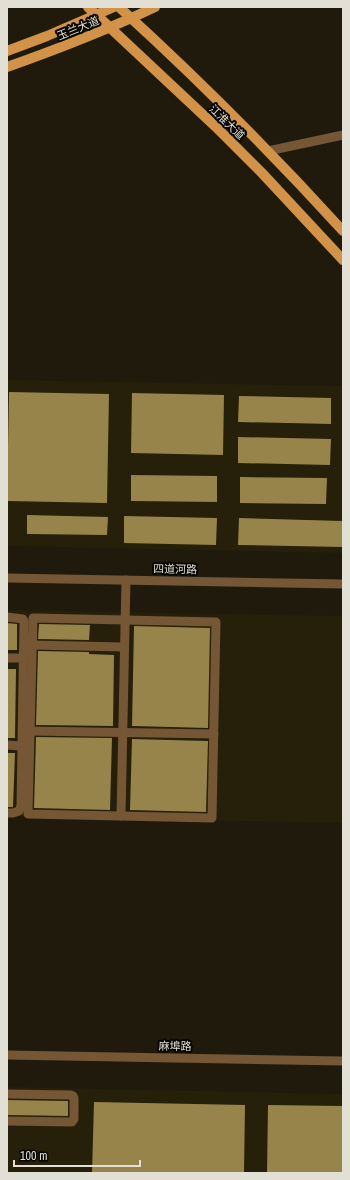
<svg xmlns="http://www.w3.org/2000/svg" width="350" height="1180" font-family="'Archivo Narrow','Noto Sans SC',sans-serif">
<style>
.built{fill:#261f09}
.building{fill:#97844a}
.lines{fill:none;stroke-linecap:round;stroke-linejoin:round}
.minor{stroke:#755635;stroke-width:9}
.major{stroke:#d29247;stroke-width:10}
.labels{text-anchor:middle;stroke-width:4;stroke-linejoin:round;paint-order:stroke}
.street-label{font-size:11px;fill:#e2dfd5;stroke:#070602}
</style>
<rect width="100%" height="100%" fill="#1f1a0c"/>
<g class="built">
<path d="M 7,380 L 343,386 L 343,553 L 7,546 Z"/>
<path d="M 7,610 L 343,616 L 343,823 L 7,816 Z"/>
<path d="M 7,1087 L 343,1094 L 343,1173 L 7,1173 Z"/>
</g>
<g class="building">
<path d="M 9,392 L 109,394 L 107,503 L 7,501 Z"/>
<path d="M 132,393 L 224,395 L 223,455 L 131,453 Z"/>
<path d="M 239,396 L 331,398 L 331,424 L 238,422 Z"/>
<path d="M 238,437 L 331,439 L 330,465 L 238,463 Z"/>
<path d="M 131,475 L 217,476 L 217,502 L 131,501 Z"/>
<path d="M 240,477 L 327,478 L 326,504 L 240,503 Z"/>
<path d="M 27,515 L 108,517 L 107,535 L 27,534 Z"/>
<path d="M 124,516 L 217,518 L 216,545 L 124,543 Z"/>
<path d="M 239,518 L 343,521 L 343,547 L 238,545 Z"/>
<path d="M 7,623 L 17,624 L 17,650 L 7,650 Z"/>
<path d="M 39,624 L 90,625 L 89,640 L 38,639 Z"/>
<path d="M 134,626 L 210,628 L 208,728 L 132,726 Z"/>
<path d="M 38,651 L 89,652 L 89,654 L 114,655 L 113,726 L 36,725 Z"/>
<path d="M 7,669 L 16,669 L 15,738 L 7,738 Z"/>
<path d="M 36,737 L 112,738 L 110,810 L 34,808 Z"/>
<path d="M 132,739 L 208,741 L 206,812 L 130,810 Z"/>
<path d="M 7,753 L 15,753 L 13,807 L 7,807 Z"/>
<path d="M 7,1100 L 68,1101 L 68,1116 L 7,1115 Z"/>
<path d="M 94,1102 L 245,1105 L 244,1173 L 92,1173 Z"/>
<path d="M 268,1105 L 343,1106 L 343,1173 L 267,1173 Z"/>
</g>
<g class="lines">
<g class="minor">
<path d="M 268,151 L 343,135"/>
<path d="M 7,578 L 343,584"/>
<path d="M 7,617 L 23,619 L 24,622 L 21,806 L 19,811 L 13,813 L 7,813"/>
<path d="M 33,618 L 216,622 L 212,818 L 28,814 Z"/>
<path d="M 32,645 L 124,647"/>
<path d="M 7,658 L 24,658"/>
<path d="M 30,731 L 214,734"/>
<path d="M 7,745 L 22,746"/>
<path d="M 121,816 L 126,580"/>
<path d="M 7,1055 L 343,1061"/>
<path d="M 7,1094 L 71,1095 L 73,1096 L 74,1098 L 74,1119 L 72,1122 L 7,1121"/>
</g>
<g class="major">
<path d="M 88,7 L 216,127 L 262,173 L 343,260"/>
<path d="M 119,7 C 197,78 272,153 343,231"/>
<path d="M 7,51 L 47,36 L 114,7"/>
<path d="M 7,67 C 58,49 107,30 155,7"/>
</g>
</g>
<g class="labels">
<g class="street-label">
<text transform="translate(78 28) rotate(-22)" y="4">玉兰大道</text>
<text transform="translate(227 122) rotate(44)" y="4">江淮大道</text>
<text transform="translate(175 569) rotate(1)" y="4">四道河路</text>
<text transform="translate(175 1046) rotate(1)" y="4">麻埠路</text>
</g>
</g>
<rect width="350" height="1180" fill="none" stroke="#e2dfd5" stroke-width="16"/>
<path d="M14 1160v6h126v-6" fill="none" stroke="#e2dfd5" stroke-width="2"/>
<text x="20" y="1160" font-size="12" fill="#e2dfd5" stroke="#070602" stroke-width="3" paint-order="stroke">100 m</text>
</svg>
